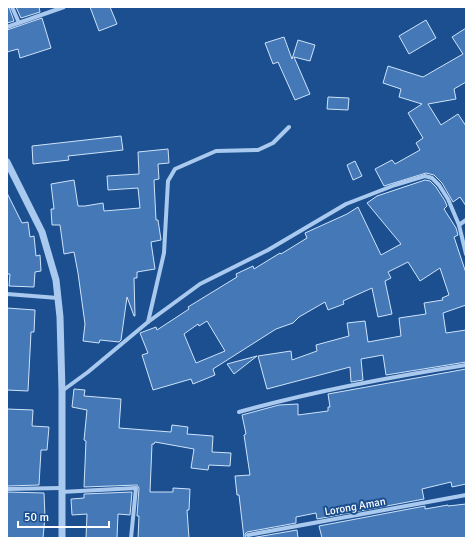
<svg xmlns="http://www.w3.org/2000/svg" width="473" height="545" font-family="Signika,sans-serif">
<style>
.building{fill:#4478b7;stroke:#cfe3fa;fill-rule:evenodd}
.lines{fill:none;stroke-linecap:round;stroke-linejoin:round}
.minor{stroke:#a9c9ee;stroke-width:4}
.tertiary{stroke:#a9c9ee;stroke-width:7}
.labels{text-anchor:middle;stroke-width:4;stroke-linejoin:round;paint-order:stroke}
.street-label{font-size:11px;fill:#fff;stroke:#1b4f8f}
</style>
<rect width="100%" height="100%" fill="#1b4f8f"/>
<g class="building">
<path d="M 7,7 L 9,7 L 14,21 L 7,23 Z"/>
<path d="M 16,7 L 39,7 L 40,12 L 21,18 Z"/>
<path d="M 90,7 L 110,7 L 117,24 L 99,31 Z"/>
<path d="M 42,18 L 51,48 L 20,58 L 18,49 L 7,52 L 7,30 Z"/>
<path d="M 426,20 L 436,38 L 409,54 L 399,36 Z"/>
<path d="M 466,28 L 466,82 L 454,89 L 456,99 L 428,104 L 441,125 L 458,114 L 466,126 L 466,206 L 460,197 L 453,202 L 442,183 L 434,175 L 426,173 L 384,186 L 375,169 L 392,160 L 395,164 L 420,150 L 416,143 L 423,138 L 408,113 L 422,104 L 399,97 L 401,89 L 383,83 L 388,66 L 423,77 L 463,54 L 452,37 Z"/>
<path d="M 284,37 L 292,59 L 298,40 L 315,45 L 310,61 L 294,57 L 310,94 L 295,100 L 278,62 L 273,64 L 265,43 Z"/>
<path d="M 328,97 L 349,98 L 348,110 L 327,109 Z"/>
<path d="M 121,136 L 123,150 L 68,156 L 69,160 L 33,164 L 32,146 Z"/>
<path d="M 168,149 L 169,163 L 158,164 L 159,179 L 154,180 L 156,220 L 158,220 L 161,240 L 151,242 L 155,269 L 137,272 L 137,278 L 134,278 L 135,316 L 134,316 L 127,297 L 121,340 L 119,342 L 100,340 L 99,343 L 83,341 L 85,324 L 78,273 L 74,252 L 64,254 L 60,225 L 52,225 L 51,209 L 54,209 L 51,184 L 74,180 L 78,206 L 85,206 L 103,203 L 104,211 L 140,208 L 138,188 L 108,190 L 107,176 L 139,174 L 138,152 Z"/>
<path d="M 355,161 L 362,176 L 353,180 L 347,165 Z"/>
<path d="M 425,180 L 430,181 L 436,187 L 445,201 L 447,206 L 444,209 L 456,228 L 458,235 L 454,237 L 466,273 L 466,305 L 443,313 L 446,333 L 466,330 L 466,362 L 386,375 L 383,355 L 361,359 L 363,380 L 351,382 L 350,367 L 267,389 L 258,356 L 291,351 L 292,360 L 317,351 L 316,345 L 349,336 L 347,323 L 365,321 L 368,342 L 401,336 L 399,318 L 426,314 L 424,303 L 443,300 L 442,298 L 449,295 L 440,268 L 420,281 L 408,262 L 388,272 L 391,278 L 385,281 L 392,314 L 378,317 L 372,288 L 343,301 L 344,304 L 328,310 L 325,302 L 299,317 L 293,323 L 276,329 L 213,369 L 215,375 L 193,384 L 191,379 L 153,390 L 142,355 L 148,353 L 140,333 L 156,327 L 157,330 L 189,309 L 188,307 L 237,277 L 236,274 L 253,266 L 254,269 L 280,253 L 281,254 L 307,238 L 305,233 L 347,214 L 358,207 L 381,255 L 401,244 L 367,203 L 377,196 ZM 207,321 L 225,351 L 196,363 L 184,334 L 198,324 L 199,326 Z"/>
<path d="M 7,193 L 22,223 L 28,222 L 30,237 L 34,236 L 36,256 L 40,255 L 41,271 L 35,272 L 34,287 L 9,286 L 10,274 L 7,274 Z"/>
<path d="M 7,308 L 35,310 L 34,332 L 31,332 L 28,391 L 7,390 Z"/>
<path d="M 257,356 L 234,374 L 227,364 Z"/>
<path d="M 466,369 L 466,484 L 452,487 L 451,482 L 422,489 L 424,499 L 317,519 L 316,513 L 296,517 L 296,523 L 247,532 L 245,534 L 246,538 L 244,538 L 239,495 L 237,495 L 235,476 L 250,475 L 244,435 L 246,434 L 242,415 L 279,405 L 298,404 L 298,415 L 328,411 L 328,407 L 330,407 L 328,394 Z"/>
<path d="M 74,389 L 85,390 L 84,396 L 121,399 L 119,428 L 171,432 L 172,425 L 188,427 L 187,434 L 213,436 L 212,452 L 231,453 L 230,466 L 209,465 L 208,470 L 191,468 L 194,449 L 155,442 L 154,444 L 152,444 L 150,492 L 173,492 L 173,488 L 190,489 L 189,510 L 187,510 L 189,538 L 138,538 L 139,516 L 137,516 L 139,488 L 137,485 L 84,487 L 86,441 L 84,440 L 87,410 L 72,407 Z"/>
<path d="M 7,409 L 33,410 L 32,426 L 49,427 L 47,450 L 41,450 L 39,485 L 7,486 Z"/>
<path d="M 7,492 L 44,493 L 45,517 L 43,538 L 7,538 Z"/>
<path d="M 132,492 L 130,515 L 118,514 L 117,538 L 86,538 L 87,514 L 72,515 L 71,499 L 84,498 L 84,494 Z"/>
<path d="M 466,504 L 466,538 L 322,538 L 319,526 L 425,506 L 425,509 L 448,505 L 448,506 Z"/>
<path d="M 297,530 L 298,538 L 251,538 Z"/>
</g>
<g class="lines">
<g class="minor">
<path d="M 12,7 L 19,23"/>
<path d="M 7,27 L 64,7"/>
<path d="M 459,225 L 466,220"/>
<path d="M 7,294 L 58,298"/>
<path d="M 148,322 L 164,253 L 168,181 L 175,169 L 216,151 L 258,150 L 273,143 L 289,127"/>
<path d="M 62,391 L 88,372 L 148,322 L 200,284 L 268,250 L 346,204 L 395,185 L 425,176 L 432,178 L 439,185 L 448,199 L 459,225 L 466,254"/>
<path d="M 239,412 C 314,391 390,377 466,365"/>
<path d="M 7,489 L 61,488"/>
<path d="M 61,492 L 136,488 L 131,538"/>
<path d="M 248,535 L 466,495"/>
</g>
<path class="tertiary" d="M 7,162 L 42,232 L 56,280 L 60,317 L 62,391 L 62,538"/>
</g>
<g class="labels">
<g class="street-label">
<text transform="translate(355 506) rotate(-10)" y="4">Lorong Aman</text>
</g>
</g>
<rect width="473" height="545" fill="none" stroke="#ffffff" stroke-width="16"/>
<path d="M18 521v6h91v-6" fill="none" stroke="#ffffff" stroke-width="2"/>
<text x="24" y="521" font-size="12" fill="#ffffff" stroke="#1b4f8f" stroke-width="3" paint-order="stroke">50 m</text>
</svg>
